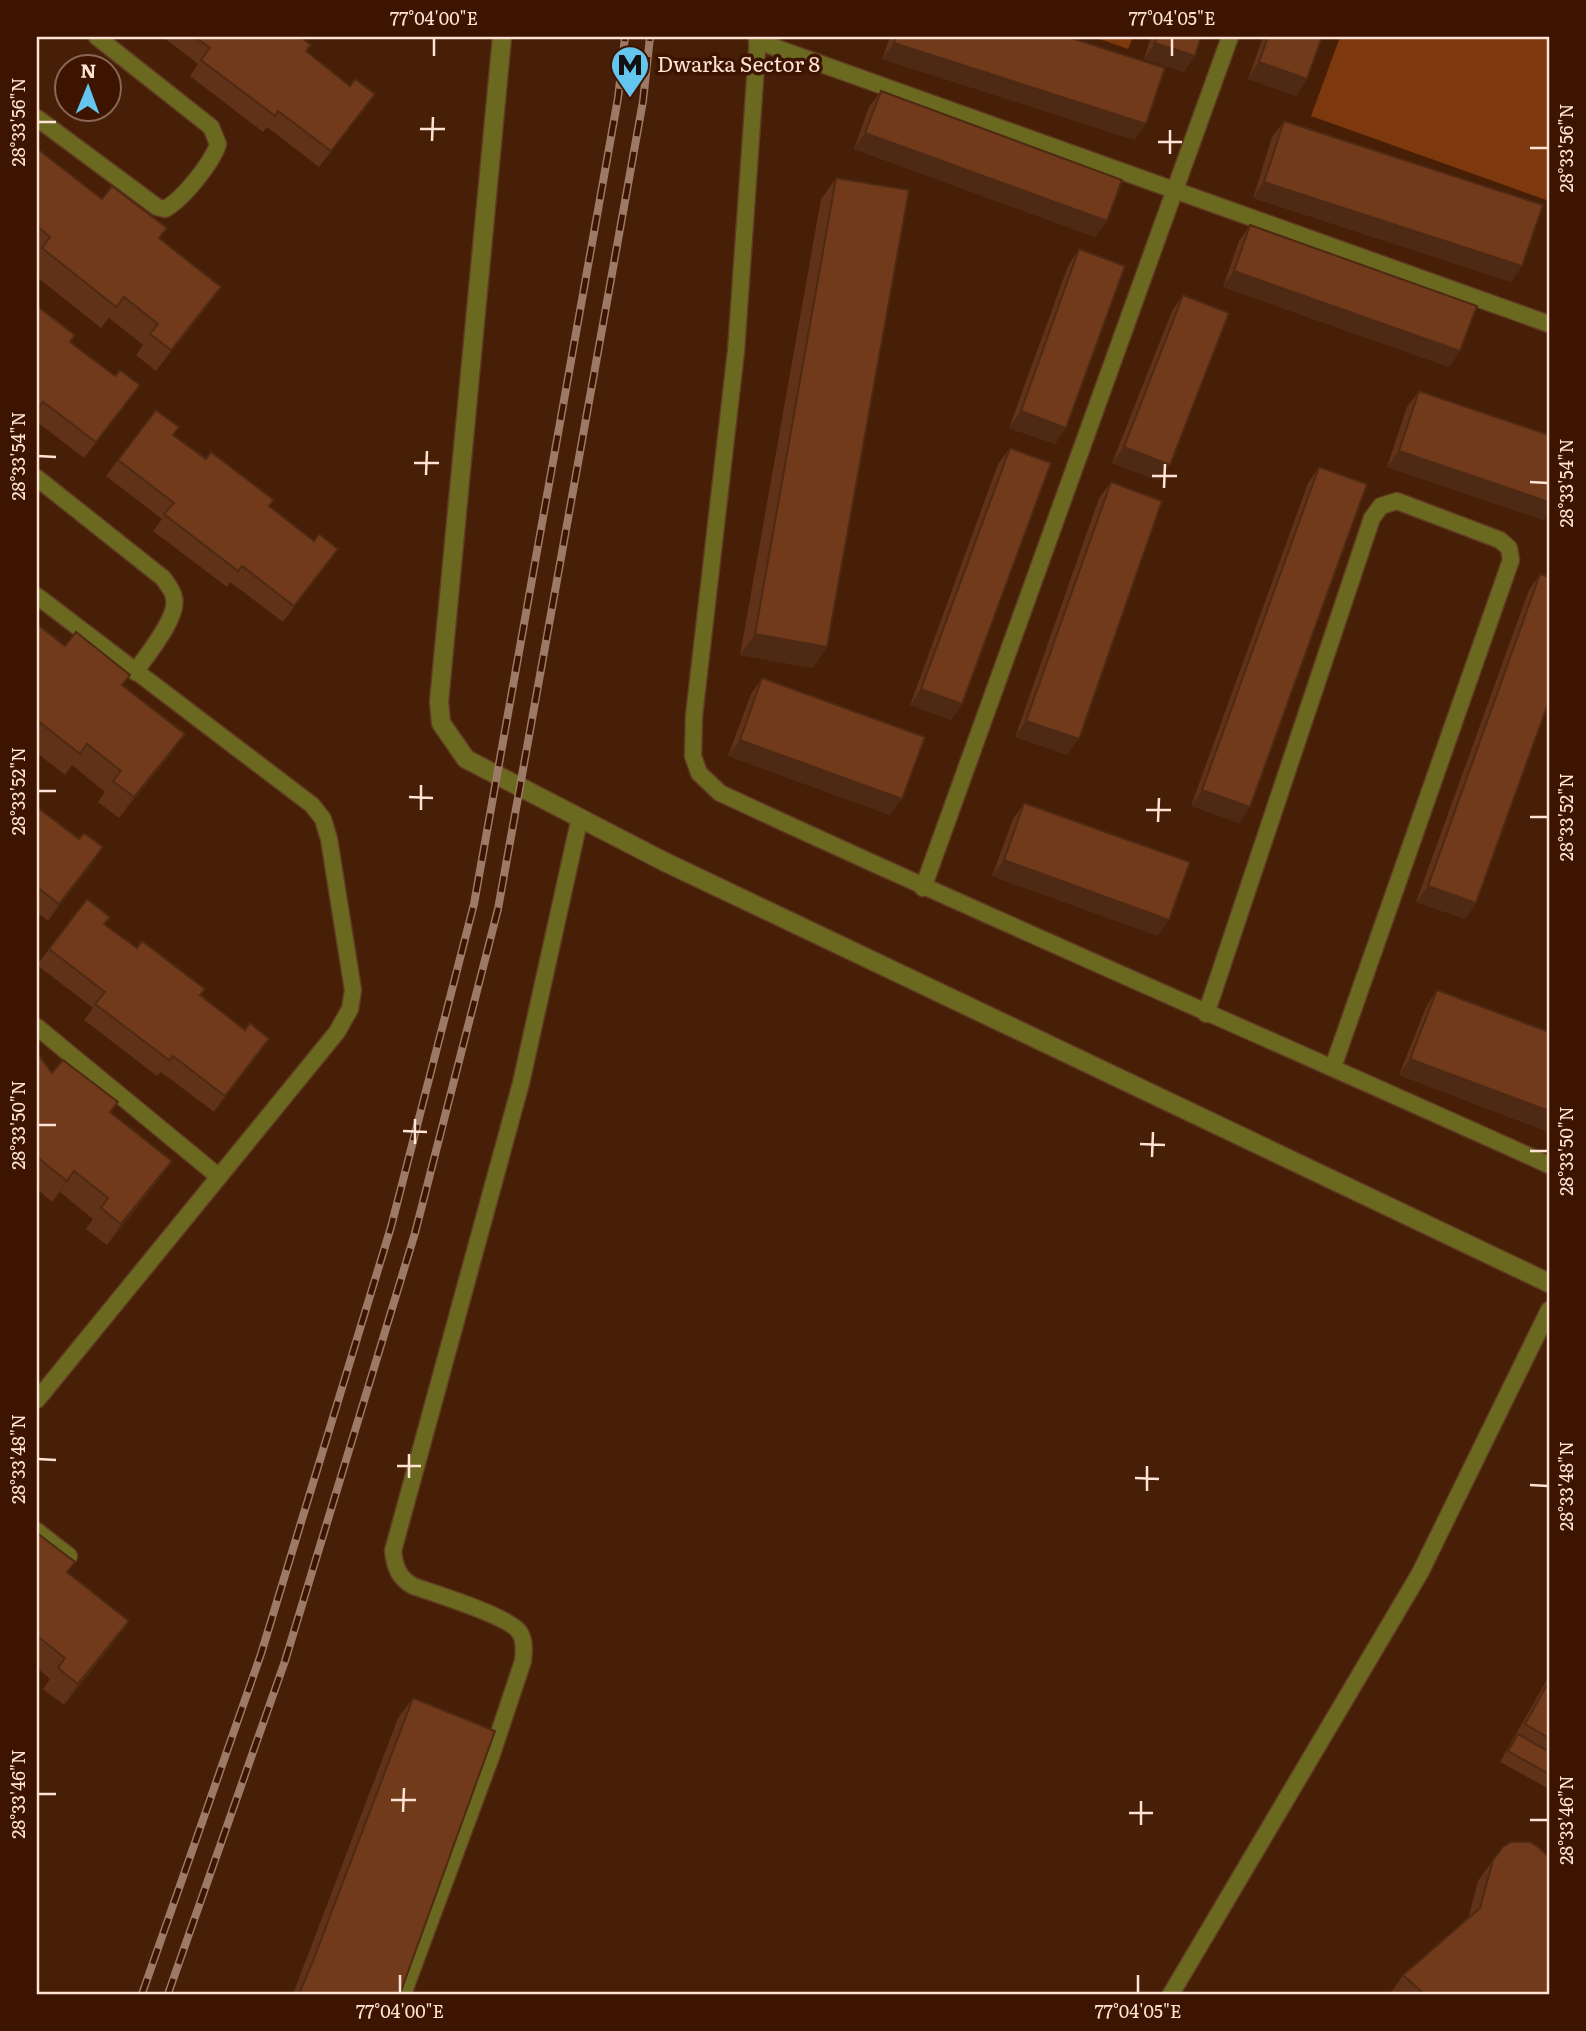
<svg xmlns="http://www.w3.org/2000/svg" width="1586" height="2031" font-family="Literata,serif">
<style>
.green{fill:#7d390d}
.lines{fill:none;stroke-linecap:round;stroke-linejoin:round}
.service-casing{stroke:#613a23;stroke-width:19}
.tertiary-casing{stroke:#613a23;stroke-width:21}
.service{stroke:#6b6920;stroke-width:16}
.tertiary{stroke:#6b6920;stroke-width:18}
.rail-casing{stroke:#9d7a66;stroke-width:8}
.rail{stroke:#3c1400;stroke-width:5;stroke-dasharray:16;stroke-linecap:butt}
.wall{fill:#603217}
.shaded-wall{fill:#4e2913}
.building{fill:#703a1b;stroke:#4e2913;stroke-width:2}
.ticks{fill:none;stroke:#ffe3d5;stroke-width:2.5}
.labels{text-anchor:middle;stroke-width:7;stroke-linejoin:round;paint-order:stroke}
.poi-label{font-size:21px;fill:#ffe3d5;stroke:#3c1400;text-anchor:start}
.neatline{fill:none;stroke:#ffe3d5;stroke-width:2.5}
.ticks-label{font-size:18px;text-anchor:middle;fill:#ffe3d5}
</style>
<rect width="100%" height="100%" fill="#471e06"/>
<g class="green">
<path d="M 1094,37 L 1133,37 L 1128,49 Z"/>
<path d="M 1340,37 L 1549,37 L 1549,201 L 1311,116 Z"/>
</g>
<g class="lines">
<defs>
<g id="service">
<path d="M 758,37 L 736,351 L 694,716 L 693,756 L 699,773 L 720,793 C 995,921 1273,1040 1549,1165"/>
<path d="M 757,41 L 1549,324"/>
<path d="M 37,118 L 157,207 L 165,209 C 183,199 212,163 218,144 L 211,127 L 97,37"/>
<path d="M 37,478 L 163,578 C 167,584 173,590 174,598 C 179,617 146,656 135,672"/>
<path d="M 37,596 L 312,805 L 323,819 L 329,839 L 353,990 L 350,1009 L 337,1032 L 37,1400"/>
<path d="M 923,888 L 1230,37"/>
<path d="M 1206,1014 L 1372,518 L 1381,506 L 1397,501 L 1500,540 L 1509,548 L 1511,560 L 1333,1067"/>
<path d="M 37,1027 L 218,1176"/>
<path d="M 37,1531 L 69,1556"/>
<path d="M 403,1994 L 492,1754 L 523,1661 C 524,1652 525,1641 520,1633 C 512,1617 433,1593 413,1586 C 398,1577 395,1567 393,1551 L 521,1083 L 580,817"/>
<path d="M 1171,1994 L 1420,1573 L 1549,1310"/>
</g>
<path id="tertiary" d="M 502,37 L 439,702 L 441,723 L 466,759 L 663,861 L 1549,1283"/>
</defs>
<use href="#service" class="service-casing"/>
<use href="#tertiary" class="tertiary-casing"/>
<use href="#service" class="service"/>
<use href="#tertiary" class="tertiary"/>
<defs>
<g id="rail">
<path d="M 142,1994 L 261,1654 L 391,1227 L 474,904 L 618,98 L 625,37"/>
<path d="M 168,1994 L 285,1661 L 415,1233 L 498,909 L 643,101 L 650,37"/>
</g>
</defs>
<use href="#rail" class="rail-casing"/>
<use href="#rail" class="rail"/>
</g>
<g class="wall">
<path d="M 163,37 L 301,37 L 306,51 L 364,110 L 319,167 L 267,127 L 263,132 L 190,76 L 198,64 Z"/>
<path d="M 890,37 L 1068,37 L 1135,140 L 882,59 Z"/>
<path d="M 1151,37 L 1201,37 L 1184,72 L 1144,59 Z"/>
<path d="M 1263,37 L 1322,37 L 1307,79 L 1296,96 L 1248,79 Z"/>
<path d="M 881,91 L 1107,221 L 1095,237 L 854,149 L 869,107 Z"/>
<path d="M 1284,121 L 1522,266 L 1511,282 L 1253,198 L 1272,137 Z"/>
<path d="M 37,152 L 102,199 L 160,238 L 221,287 L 206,308 L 156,371 L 136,355 L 143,345 L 109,318 L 101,328 L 37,277 Z"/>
<path d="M 836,178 L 813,668 L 740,655 L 821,199 Z"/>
<path d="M 1250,225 L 1460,351 L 1449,367 L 1223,287 L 1239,241 Z"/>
<path d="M 1079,249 L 1066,428 L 1055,444 L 1009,428 L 1068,266 Z"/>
<path d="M 1183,295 L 1159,481 L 1112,463 L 1172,311 Z"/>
<path d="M 37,306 L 128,401 L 84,458 L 37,422 Z"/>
<path d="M 1419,391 L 1549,435 L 1549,511 L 1543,520 L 1387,467 L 1407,407 Z"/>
<path d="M 174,435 L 314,541 L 338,549 L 283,622 L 230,582 L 227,587 L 153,531 L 162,519 L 106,476 L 118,460 Z"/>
<path d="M 1010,448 L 962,704 L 951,720 L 910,705 L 998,464 Z"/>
<path d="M 1319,467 L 1250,807 L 1239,823 L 1191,806 L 1308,483 Z"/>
<path d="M 1111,482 L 1067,755 L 1015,737 L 1099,498 Z"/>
<path d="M 1540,574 L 1476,903 L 1465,919 L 1416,902 L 1529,590 Z"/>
<path d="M 37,624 L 65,646 L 123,685 L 170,755 L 119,818 L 98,802 L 105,792 L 72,765 L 65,775 L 37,753 Z"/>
<path d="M 762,678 L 890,815 L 728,756 L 751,694 Z"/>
<path d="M 1024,803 L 1158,936 L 992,876 L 1013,819 Z"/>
<path d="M 37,807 L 79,839 L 103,847 L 48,921 L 37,912 Z"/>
<path d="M 110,917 L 105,924 L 245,1030 L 269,1039 L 214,1112 L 161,1072 L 157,1076 L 84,1020 L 93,1008 L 37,965 L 49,949 Z"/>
<path d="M 1437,990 L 1549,1032 L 1549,1126 L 1546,1131 L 1399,1075 L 1426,1007 Z"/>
<path d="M 37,1053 L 52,1073 L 110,1112 L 172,1161 L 157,1182 L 107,1245 L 86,1229 L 93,1219 L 60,1192 L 52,1202 L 37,1189 Z"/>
<path d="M 37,1533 L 67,1573 L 129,1621 L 114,1642 L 64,1705 L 43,1689 L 50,1679 L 37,1668 Z"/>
<path d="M 1549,1676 L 1549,1789 L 1500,1762 Z"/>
<path d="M 413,1698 L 400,1994 L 293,1994 L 398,1718 Z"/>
<path d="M 1493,1860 L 1549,1994 L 1390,1994 L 1403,1975 L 1468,1919 L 1478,1881 Z"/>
</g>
<g class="shaded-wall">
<path d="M 894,43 L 1146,124 L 1135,140 L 882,59 Z"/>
<path d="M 1155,43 L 1195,56 L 1184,72 L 1144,59 Z"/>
<path d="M 1259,62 L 1307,79 L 1296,96 L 1248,79 Z"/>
<path d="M 375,94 L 364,110 L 319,167 L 331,151 Z"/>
<path d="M 865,133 L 1107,221 L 1095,237 L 854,149 Z"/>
<path d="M 1264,182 L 1522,266 L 1511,282 L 1253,198 Z"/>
<path d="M 1234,271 L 1460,351 L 1449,367 L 1223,287 Z"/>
<path d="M 221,287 L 206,308 L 156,371 L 171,350 Z"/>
<path d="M 1021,411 L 1066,428 L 1055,444 L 1009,428 Z"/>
<path d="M 1124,447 L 1170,465 L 1159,481 L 1112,463 Z"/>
<path d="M 1399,451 L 1549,502 L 1549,511 L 1543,520 L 1387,467 Z"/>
<path d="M 338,549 L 327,565 L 283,622 L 294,606 Z"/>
<path d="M 755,634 L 827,647 L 813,668 L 740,655 Z"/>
<path d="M 921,689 L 962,704 L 951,720 L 910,705 Z"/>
<path d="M 1026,721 L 1079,739 L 1067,755 L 1015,737 Z"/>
<path d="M 185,734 L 170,755 L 119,818 L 134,797 Z"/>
<path d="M 740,740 L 902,799 L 890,815 L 728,756 Z"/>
<path d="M 1202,790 L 1250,807 L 1239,823 L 1191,806 Z"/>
<path d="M 103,847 L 92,864 L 48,921 L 59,904 Z"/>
<path d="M 1004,860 L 1169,920 L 1158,936 L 992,876 Z"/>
<path d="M 1428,886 L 1476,903 L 1465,919 L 1416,902 Z"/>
<path d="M 269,1039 L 258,1055 L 214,1112 L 225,1096 Z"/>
<path d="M 1410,1059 L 1549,1111 L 1549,1126 L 1546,1131 L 1399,1075 Z"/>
<path d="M 172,1161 L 157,1182 L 107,1245 L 121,1224 Z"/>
<path d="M 74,1171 L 60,1192 L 52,1202 L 67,1181 Z"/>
<path d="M 129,1621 L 114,1642 L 64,1705 L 78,1684 Z"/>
</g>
<g class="building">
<path d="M 195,37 L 301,37 L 311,45 L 306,51 L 350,86 L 355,79 L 375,94 L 331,151 L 278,111 L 275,116 L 201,60 L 210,48 Z"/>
<path d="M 896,37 L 1068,37 L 1165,68 L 1146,124 L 894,43 Z"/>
<path d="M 1157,37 L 1201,37 L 1195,56 L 1155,43 Z"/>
<path d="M 1268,37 L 1322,37 L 1307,79 L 1259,62 Z"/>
<path d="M 881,91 L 1122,180 L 1107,221 L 865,133 Z"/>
<path d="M 1284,121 L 1543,205 L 1522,266 L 1264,182 Z"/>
<path d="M 39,150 L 102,199 L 112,186 L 167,228 L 159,238 L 221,287 L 171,350 L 150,334 L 158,324 L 124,297 L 116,307 L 42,248 L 50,237 L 37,226 L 37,152 Z"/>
<path d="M 836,178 L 909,190 L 827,647 L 755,634 Z"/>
<path d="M 1250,225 L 1477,306 L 1460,351 L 1234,271 Z"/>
<path d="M 1079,249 L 1125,266 L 1066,428 L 1021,411 Z"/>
<path d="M 1183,295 L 1229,313 L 1170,465 L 1124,447 Z"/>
<path d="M 37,306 L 75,335 L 70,342 L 115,376 L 120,370 L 140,385 L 96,442 L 43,402 L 39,407 L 37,405 Z"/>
<path d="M 1419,391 L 1549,435 L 1549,502 L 1399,451 Z"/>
<path d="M 156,410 L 179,427 L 173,435 L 206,459 L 211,452 L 274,500 L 269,506 L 314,541 L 319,534 L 338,549 L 294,606 L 242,566 L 238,571 L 164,514 L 174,503 L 118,460 Z"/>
<path d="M 1010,448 L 1051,463 L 962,704 L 921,689 Z"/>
<path d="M 1319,467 L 1367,484 L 1250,807 L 1202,790 Z"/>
<path d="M 1111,482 L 1162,501 L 1079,739 L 1026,721 Z"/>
<path d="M 1540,574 L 1549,577 L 1549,701 L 1476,903 L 1428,886 Z"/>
<path d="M 37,624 L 65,646 L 76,632 L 130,675 L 122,685 L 185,734 L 134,797 L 113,781 L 121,771 L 87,744 L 80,754 L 37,720 Z"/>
<path d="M 762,678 L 925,737 L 902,799 L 740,740 Z"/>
<path d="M 1024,803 L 1190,862 L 1169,920 L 1004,860 Z"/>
<path d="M 37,807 L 79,839 L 84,833 L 103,847 L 59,904 L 37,887 Z"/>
<path d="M 87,899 L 110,917 L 104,924 L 137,948 L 142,941 L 205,989 L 200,995 L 245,1030 L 250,1023 L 269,1039 L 225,1096 L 173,1056 L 169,1060 L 95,1004 L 105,992 L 49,949 Z"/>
<path d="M 1437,990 L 1549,1032 L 1549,1111 L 1410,1059 Z"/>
<path d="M 37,1053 L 52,1073 L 63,1060 L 118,1102 L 110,1112 L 172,1161 L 121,1224 L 101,1208 L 108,1198 L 74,1171 L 67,1181 L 37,1157 Z"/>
<path d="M 37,1533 L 75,1562 L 67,1572 L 129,1621 L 78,1684 L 58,1668 L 65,1658 L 37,1636 Z"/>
<path d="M 1549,1681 L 1549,1738 L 1525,1724 Z"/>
<path d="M 413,1698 L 495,1731 L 400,1994 L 299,1994 L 313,1961 Z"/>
<path d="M 1518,1734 L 1549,1752 L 1549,1774 L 1508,1751 Z"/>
<path d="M 1511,1842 L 1530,1842 L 1538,1847 L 1549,1857 L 1549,1994 L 1424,1994 L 1403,1975 L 1480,1908 L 1493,1860 L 1503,1847 Z"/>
</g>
<path class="ticks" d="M 434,56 L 434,38M 1172,56 L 1172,38M 38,122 L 56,122M 420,129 L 445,129M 432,141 L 433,117M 1158,142 L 1182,142M 1530,148 L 1548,148M 1170,154 L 1170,130M 38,456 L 56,457M 414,463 L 439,463M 426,475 L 427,451M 1152,476 L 1177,476M 1530,482 L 1548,483M 1164,488 L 1165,464M 38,791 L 56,791M 409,797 L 433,798M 421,810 L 421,785M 1146,810 L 1171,810M 1530,817 L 1548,817M 1158,822 L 1159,798M 38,1125 L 56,1125M 403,1131 L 427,1132M 415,1144 L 415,1119M 1140,1144 L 1165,1145M 1530,1151 L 1548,1151M 1152,1157 L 1153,1132M 38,1459 L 56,1460M 397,1466 L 421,1466M 409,1478 L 409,1454M 1135,1478 L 1159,1479M 1530,1485 L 1548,1486M 1147,1491 L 1147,1466M 38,1794 L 56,1794M 391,1800 L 416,1800M 403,1812 L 404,1788M 1129,1813 L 1153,1813M 1530,1820 L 1548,1820M 1141,1825 L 1141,1801M 400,1993 L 400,1975M 1138,1993 L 1138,1975"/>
<defs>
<symbol id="metro-pin" viewBox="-11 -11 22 30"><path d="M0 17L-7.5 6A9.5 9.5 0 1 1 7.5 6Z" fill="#64c5ee" stroke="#3c1400"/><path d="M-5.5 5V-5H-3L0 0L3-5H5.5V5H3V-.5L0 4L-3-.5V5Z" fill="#111"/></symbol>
</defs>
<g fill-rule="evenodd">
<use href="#metro-pin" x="608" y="43" width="44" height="60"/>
</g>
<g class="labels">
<g class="poi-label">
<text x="657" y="72">Dwarka Sector 8</text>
</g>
</g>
<rect width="1586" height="2031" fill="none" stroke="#3c1400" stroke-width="77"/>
<g transform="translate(88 88) rotate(1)"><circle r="33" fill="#3c1400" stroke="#8a6755" stroke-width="2"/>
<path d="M0-5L12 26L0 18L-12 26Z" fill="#64c5ee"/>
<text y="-10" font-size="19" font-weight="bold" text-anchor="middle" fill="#ffe3d5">N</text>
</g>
<rect x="38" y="38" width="1510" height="1955" class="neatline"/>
<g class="ticks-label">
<text x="434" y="25">77°04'00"E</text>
<text x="1172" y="25">77°04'05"E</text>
<text transform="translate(19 122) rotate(-90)" y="6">28°33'56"N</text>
<text transform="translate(1567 148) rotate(-90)" y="6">28°33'56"N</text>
<text transform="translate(19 456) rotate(-90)" y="6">28°33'54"N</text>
<text transform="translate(1567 483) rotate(-90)" y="6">28°33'54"N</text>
<text transform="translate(19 791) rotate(-90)" y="6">28°33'52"N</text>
<text transform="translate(1567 817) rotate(-90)" y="6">28°33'52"N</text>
<text transform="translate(19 1125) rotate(-90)" y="6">28°33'50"N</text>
<text transform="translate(1567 1151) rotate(-90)" y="6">28°33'50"N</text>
<text transform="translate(19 1459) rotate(-90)" y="6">28°33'48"N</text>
<text transform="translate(1567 1486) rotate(-90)" y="6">28°33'48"N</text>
<text transform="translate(19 1794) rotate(-90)" y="6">28°33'46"N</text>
<text transform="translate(1567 1820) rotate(-90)" y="6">28°33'46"N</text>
<text x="400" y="2018">77°04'00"E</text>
<text x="1138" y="2018">77°04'05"E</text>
</g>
</svg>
